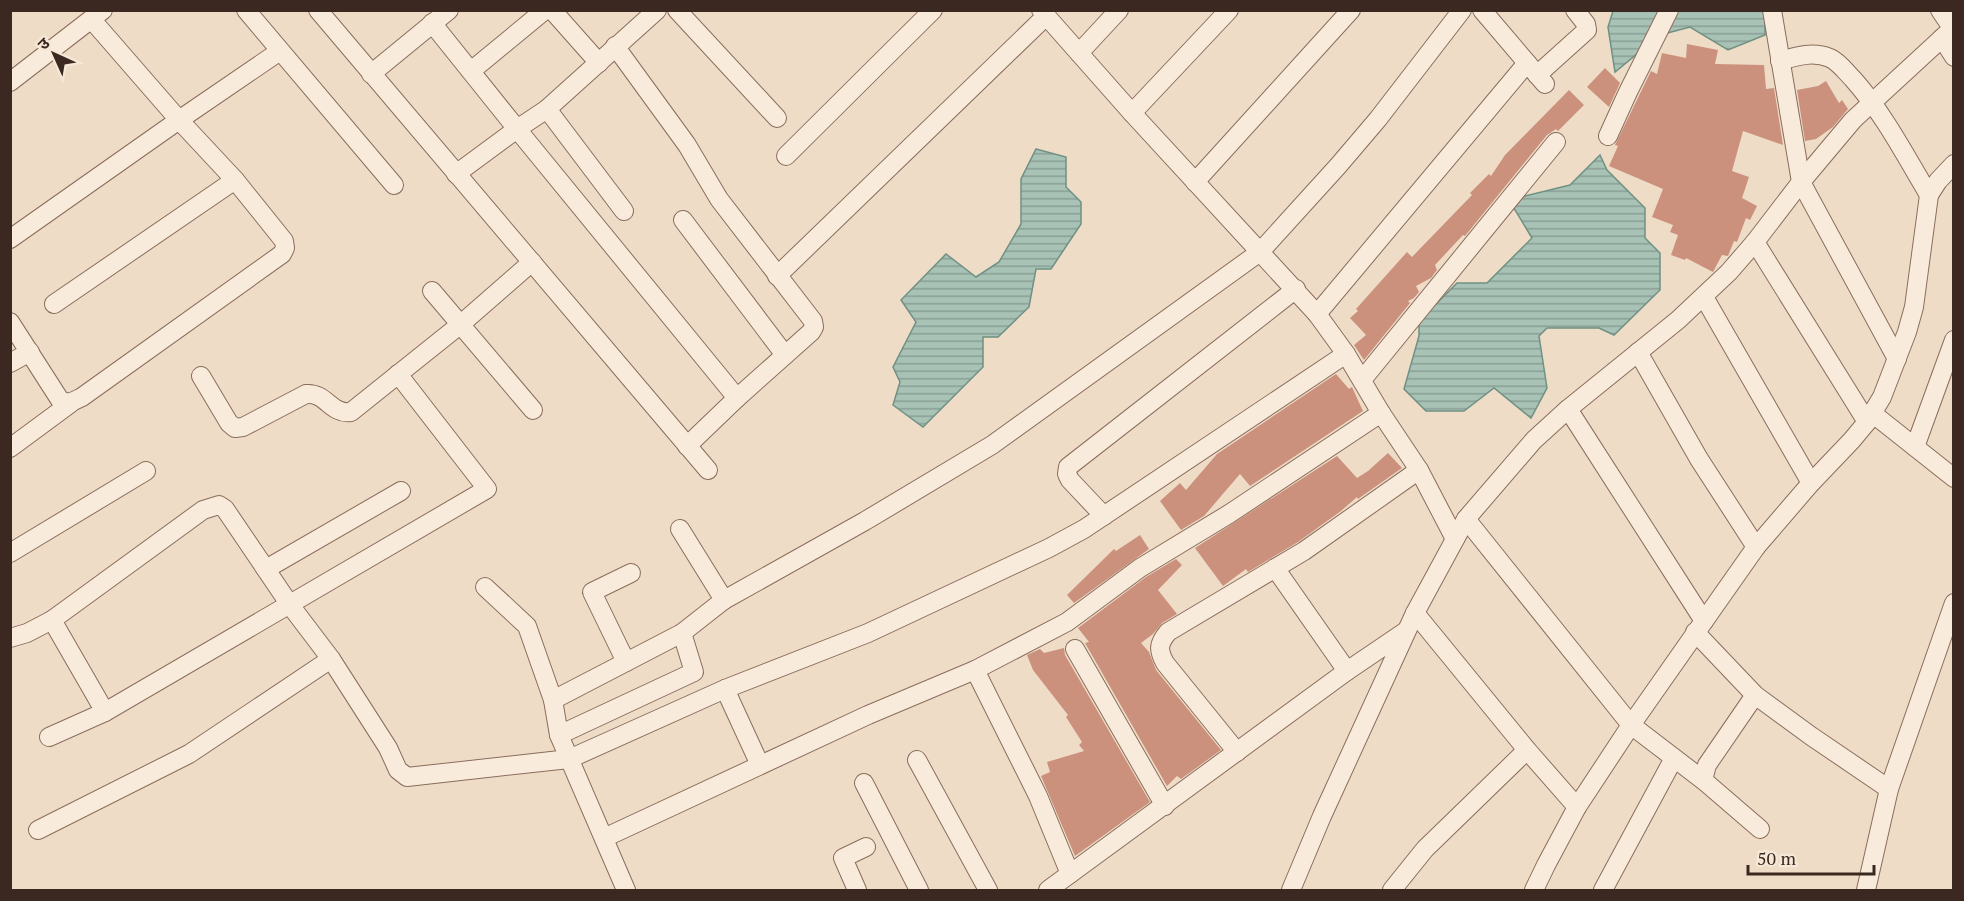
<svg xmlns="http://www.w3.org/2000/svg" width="1964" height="901" font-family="'PT Serif','Noto Sans Devanagari',serif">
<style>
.water{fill:url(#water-rules);stroke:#6f9183;stroke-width:1.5}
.building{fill:#cc917d}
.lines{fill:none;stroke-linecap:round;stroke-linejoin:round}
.minor-casing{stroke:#8a6d5c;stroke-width:20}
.minor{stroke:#f9ebdb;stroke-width:18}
</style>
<defs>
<pattern id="water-rules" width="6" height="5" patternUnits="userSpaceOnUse" patternTransform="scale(1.5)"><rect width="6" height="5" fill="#a8c2b6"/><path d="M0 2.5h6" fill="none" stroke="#8a9e94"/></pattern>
</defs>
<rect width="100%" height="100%" fill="#eedcc7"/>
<g class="water">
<path d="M 1613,11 L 1765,11 L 1765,35 L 1728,50 L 1690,27 L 1660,35 L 1615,72 L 1608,27 Z"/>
<path d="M 1036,149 L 1066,157 L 1066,187 L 1081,202 L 1081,224 L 1051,269 L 1036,269 L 1029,307 L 998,337 L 983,337 L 983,367 L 923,427 L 893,405 L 900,382 L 893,367 L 916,322 L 901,300 L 946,254 L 976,277 L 999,262 L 1021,224 L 1021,179 Z"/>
<path d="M 1600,155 L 1607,170 L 1645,208 L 1645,238 L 1660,253 L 1660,290 L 1614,335 L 1599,328 L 1547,328 L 1539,336 L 1547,388 L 1531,418 L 1494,388 L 1464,411 L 1426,411 L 1404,389 L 1419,336 L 1419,321 L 1457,283 L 1487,283 L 1532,238 L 1509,200 L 1570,185 Z"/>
</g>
<g class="building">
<path d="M 1687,44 L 1718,50 L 1715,64 L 1764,65 L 1766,89 L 1774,88 L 1783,145 L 1743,131 L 1732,171 L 1749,177 L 1742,198 L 1757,206 L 1750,220 L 1746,218 L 1737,242 L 1734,241 L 1728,256 L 1722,255 L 1713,272 L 1686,258 L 1685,260 L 1671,255 L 1678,235 L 1670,232 L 1673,225 L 1652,217 L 1663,189 L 1609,166 L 1618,146 L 1615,145 L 1651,71 L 1657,74 L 1662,53 L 1686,58 Z"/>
<path d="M 1605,68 L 1620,83 L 1609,107 L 1587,87 Z"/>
<path d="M 1826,81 L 1839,103 L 1842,100 L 1848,109 L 1833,127 L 1816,139 L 1805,141 L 1797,90 L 1818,86 Z"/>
<path d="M 1569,90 L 1584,105 L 1558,131 L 1556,129 L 1547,135 L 1465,236 L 1463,235 L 1435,265 L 1437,270 L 1431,278 L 1416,286 L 1419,292 L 1414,298 L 1408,301 L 1410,303 L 1364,360 L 1354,345 L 1366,335 L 1350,318 L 1358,311 L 1356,309 L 1407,252 L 1412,257 L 1472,195 L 1470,193 L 1489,174 L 1491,176 L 1505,155 Z"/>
<path d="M 1336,374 L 1349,389 L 1352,387 L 1363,411 L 1250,486 L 1240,474 L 1204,516 L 1181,530 L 1160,501 L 1180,483 L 1186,490 L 1217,454 Z"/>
<path d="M 1388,453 L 1402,468 L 1358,499 L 1357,497 L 1341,511 L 1298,542 L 1248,572 L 1246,569 L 1223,586 L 1195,548 L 1337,456 L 1357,478 L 1368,471 Z"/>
<path d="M 1140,535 L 1149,549 L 1074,603 L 1067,595 L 1114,549 L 1116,551 Z"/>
<path d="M 1176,559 L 1182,565 L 1158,590 L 1177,614 L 1162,623 L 1153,634 L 1141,643 L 1149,652 L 1156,670 L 1221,750 L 1181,779 L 1177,776 L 1167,786 L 1085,643 L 1089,642 L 1078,628 L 1146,577 Z"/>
<path d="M 1064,648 L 1065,655 L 1150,802 L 1075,856 L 1041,776 L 1050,772 L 1047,762 L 1084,751 L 1079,745 L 1082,742 L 1066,717 L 1068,715 L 1033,670 L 1027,655 L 1040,649 L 1044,653 Z"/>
</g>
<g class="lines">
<defs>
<g id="minor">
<path d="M 246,10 L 394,185"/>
<path d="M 318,10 L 708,470"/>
<path d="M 552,10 L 599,63"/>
<path d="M 677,10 L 777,118"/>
<path d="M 1041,10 L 1132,113 L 1317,314 L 1346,354 L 1381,413 L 1419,470 L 1455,539"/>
<path d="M 1482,10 L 1545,84"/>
<path d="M 1772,10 L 1801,182 L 1897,359"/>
<path d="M 1940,10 L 1952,28"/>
<path d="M 432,23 L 517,129 L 547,109 L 657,10"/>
<path d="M 1942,38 L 1954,57"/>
<path d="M 1079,53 L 1119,10"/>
<path d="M 1780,61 C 1797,56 1813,51 1830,58 C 1839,62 1846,72 1853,79 C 1884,114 1905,155 1929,195"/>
<path d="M 471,71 L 545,10"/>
<path d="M 371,74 L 449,10"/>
<path d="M 1537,75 L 1587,30 L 1586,24 L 1575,10"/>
<path d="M 10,82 L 103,10"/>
<path d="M 547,109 L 624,211"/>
<path d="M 1132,113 L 1229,10"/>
<path d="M 1608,136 L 1628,92 L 1669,10"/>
<path d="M 786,156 L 933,10"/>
<path d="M 456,174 L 517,129 L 737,398 L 811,332 L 814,327 L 813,321 L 719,199 L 687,145 L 615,46"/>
<path d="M 1195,182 L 1351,10"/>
<path d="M 683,220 L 785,355"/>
<path d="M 10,239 L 179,120 L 280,51"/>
<path d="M 1755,242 L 1867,422"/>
<path d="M 777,276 L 1046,16"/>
<path d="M 432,291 L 533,410"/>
<path d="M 1704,297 L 1811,483"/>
<path d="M 54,304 L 235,180 L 179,120 L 92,20"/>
<path d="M 1317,314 L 1527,63"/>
<path d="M 10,322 L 60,400 C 68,405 74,401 82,397 L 282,254 L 285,248 L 284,241 L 235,180"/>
<path d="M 1638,352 L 1699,459 L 1756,547"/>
<path d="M 10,363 L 30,352"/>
<path d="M 201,376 L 229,423 L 235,428 L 243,427 L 306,394 C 326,392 331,415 351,412 L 461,324 L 532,262"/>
<path d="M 1362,380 L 1556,142"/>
<path d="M 1568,409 L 1704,621"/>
<path d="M 1872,413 L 1954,478"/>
<path d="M 687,446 L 737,398"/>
<path d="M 1915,447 L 1954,340"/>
<path d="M 10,448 L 71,403"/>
<path d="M 1104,516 L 1070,480 L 1067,474 L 1068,467 L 1296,289"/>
<path d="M 1466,519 L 1631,725 L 1703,780 L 1760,829"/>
<path d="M 680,529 L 724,600"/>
<path d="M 10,553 L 146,471"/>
<path d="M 1275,568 L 1347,671"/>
<path d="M 266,569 L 401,491"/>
<path d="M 485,587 L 527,626 L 553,700 L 559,735 L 626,890"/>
<path d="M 1415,613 L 1527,750 L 1577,807"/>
<path d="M 52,620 L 105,712"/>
<path d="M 1695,632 L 1755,695 L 1811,736 L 1889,789"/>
<path d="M 10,638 L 27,633 L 52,620 L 203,510 L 219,505 L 225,509 L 290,605 L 331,659 L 388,748 L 398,770 L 407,777 L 569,759 L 725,689 L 868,633 L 1049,548 L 1084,529 L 1346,354"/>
<path d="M 1075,649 L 1165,806"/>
<path d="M 626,662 L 592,592 L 631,573"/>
<path d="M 975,670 L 1038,796 L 1070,874"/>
<path d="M 725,689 L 760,765"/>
<path d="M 553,700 L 682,633 L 724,600 L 865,521 L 992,445 L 1260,252 L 1338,166 L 1378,119 L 1462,10"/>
<path d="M 559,735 L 694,672 L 682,633"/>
<path d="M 49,737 L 105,712 L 487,489 L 398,374"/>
<path d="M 1237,752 L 1165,663 C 1158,650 1158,644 1168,632 L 1304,551 L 1419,470"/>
<path d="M 917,760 L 988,890"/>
<path d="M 1703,780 L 1707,765 L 1755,695"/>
<path d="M 864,783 L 919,890"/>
<path d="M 38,830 L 189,754 L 331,659"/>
<path d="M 604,838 L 868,715 L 975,670 L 1067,622 L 1140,568 L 1229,514 L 1381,413"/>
<path d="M 857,890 L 843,858 L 866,847"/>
<path d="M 1048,890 L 1347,671 L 1406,631"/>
<path d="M 1291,890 L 1322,816 L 1415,613 L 1466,519 L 1534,440 L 1568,409 L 1678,320 L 1729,272 L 1755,242 L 1801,182 L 1853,120 L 1954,27"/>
<path d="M 1392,890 L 1425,849 L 1527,750"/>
<path d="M 1534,890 L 1546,865 L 1577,807 L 1631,725 L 1704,621 L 1756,547 L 1811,483 L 1852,440 L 1867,422 L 1882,397 L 1907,332 L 1914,307 L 1929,195 L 1938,181 L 1954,164"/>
<path d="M 1603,890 L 1674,758"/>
<path d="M 1866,890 L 1889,789 L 1954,603"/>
</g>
</defs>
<use href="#minor" class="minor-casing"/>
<use href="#minor" class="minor"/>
</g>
<rect width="1964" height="901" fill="none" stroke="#3b2820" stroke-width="24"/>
<g transform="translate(54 54) rotate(315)" stroke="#f6e8d7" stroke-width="4.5" paint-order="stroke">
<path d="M0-4.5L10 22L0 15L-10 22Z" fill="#3b2820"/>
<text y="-9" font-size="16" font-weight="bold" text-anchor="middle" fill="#3b2820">उ</text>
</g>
<path d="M1748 865v9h126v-9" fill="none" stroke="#3b2820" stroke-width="3"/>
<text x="1757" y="865" font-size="18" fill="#3b2820" stroke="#f6e8d7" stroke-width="4.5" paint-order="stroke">50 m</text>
</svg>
